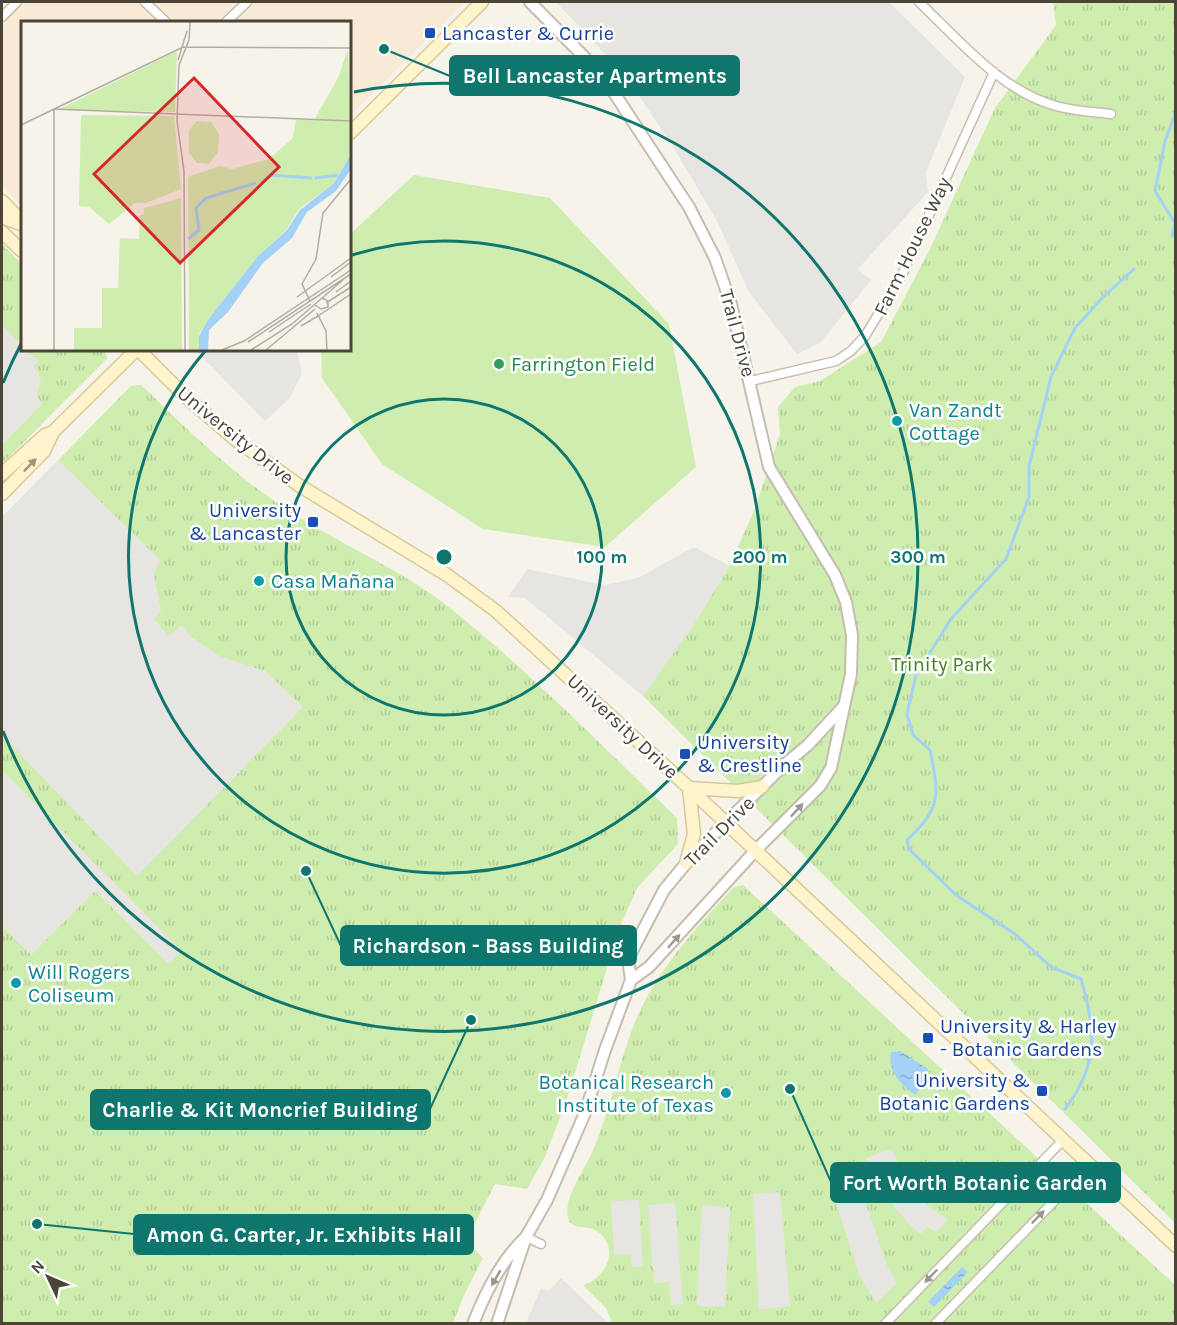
<svg xmlns="http://www.w3.org/2000/svg" width="1177" height="1325" font-family="Karla,sans-serif">
<style>
.commercial{fill:#f8ead4}
.park{fill:url(#park-tufts)}
.pitch{fill:#d0edb0}
.parking{fill:#e7e5e1}
.water{fill:url(#water-ripples)}
.lines{fill:none;stroke-linecap:round;stroke-linejoin:round}
.stream{stroke:#a3d2f6;stroke-width:3}
.minor-casing{stroke:#c5beae;stroke-width:11}
.tertiary-casing{stroke:#c5beae;stroke-width:14}
.secondary-casing{stroke:#d9c997;stroke-width:15}
.minor{stroke:#fff;stroke-width:8}
.tertiary{stroke:#fff;stroke-width:10}
.secondary{stroke:#fff4cb;stroke-width:12}
.oneway{fill:#9c937a}
.oneway2{fill:#9c9891}
.ring{fill:none;stroke:#0f766e;stroke-width:3}
.transit-dot{fill:#1a4fb4;stroke:#fff;stroke-width:2}
.leisure-dot{fill:#2e9e5b;stroke:#fff;stroke-width:2}
.culture-dot{fill:#0f9aa8;stroke:#fff;stroke-width:2}
.labels{text-anchor:middle;stroke-width:5;stroke-linejoin:round;paint-order:stroke}
.transit-label{font-size:20px;fill:#164399;stroke:#fff;text-anchor:start}
.street-label{font-size:20px;fill:#4b4437;stroke:#fff}
.leisure-label{font-size:20px;fill:#27864d;stroke:#fff;text-anchor:start}
.culture-label{font-size:20px;fill:#0d838f;stroke:#fff;text-anchor:start}
.park-label{font-size:20px;fill:#458225;stroke:#fff}
.inset-river{fill:none;stroke:#a3d2f6;stroke-width:3}
.inset-road{fill:none;stroke:#b2ada2;stroke-width:1.5}
.view{fill:#d62828;fill-opacity:0.15;stroke:#d62828;stroke-width:3}
.inset-edge{fill:none;stroke:#4b4437;stroke-width:3}
.centre{fill:#0f766e;stroke:#fff;stroke-width:3}
.ring-label{font-size:18px;text-anchor:middle;font-weight:bold;fill:#0f766e;stroke:#fff;stroke-width:5;stroke-linejoin:round;paint-order:stroke}
.leader{fill:none;stroke:#0f766e;stroke-width:2}
.callout-dot{fill:#0f766e;stroke:#fff;stroke-width:2}
.callout{fill:#0f766e;stroke:#0f766e;stroke-width:2}
.callout-label{font-size:21px;text-anchor:middle;font-weight:bold;fill:#fff}
</style>
<defs>
<pattern id="park-tufts" width="24" height="20" patternUnits="userSpaceOnUse" patternTransform="scale(1.5)"><rect width="24" height="20" fill="#d0edb0"/><path d="M3 7l-1-3M5 7V3M7 7l1-3M15 17l-1-3M17 17v-4M19 17l1-3" fill="none" stroke="#b4cc98"/></pattern>
<pattern id="water-ripples" width="26" height="14" patternUnits="userSpaceOnUse" patternTransform="scale(1.5)"><rect width="26" height="14" fill="#a3d2f6"/><path d="M2 4q2-2 4 0t4 0M15 11q2-2 4 0t4 0" fill="none" stroke="#87acc8"/></pattern>
</defs>
<rect width="100%" height="100%" fill="#f6f3ea"/>
<path class="commercial" d="M 2,2 L 465,2 L 350,116 L 350,22 L 22,22 L 22,207 L 2,186 Z"/>
<g class="park">
<path d="M 1053,2 L 1175,2 L 1175,1223 L 643,696 L 730,565 L 754,511 L 780,434 L 778,407 L 795,387 L 820,381 L 881,342 L 929,251 L 995,108 L 1056,25 Z"/>
<path d="M 2,244 L 22,264 L 22,350 L 105,350 L 107,359 L 2,464 Z"/>
<path d="M 141,385 C 185,427 228,470 279,504 C 333,542 397,566 450,608 C 530,672 603,747 677,818 L 678,844 L 637,888 L 619,929 L 566,1102 L 544,1159 L 527,1189 L 495,1184 L 466,1241 L 483,1258 L 464,1295 L 453,1323 L 2,1324 L 2,517 L 131,386 Z"/>
<path d="M 743,885 L 1175,1285 L 1175,1323 L 612,1323 L 606,1308 L 583,1285 C 608,1278 622,1243 593,1229 C 585,1226 578,1229 570,1223 C 559,1201 586,1169 594,1148 C 609,1112 617,1072 630,1035 C 650,977 693,931 734,887 Z"/>
</g>
<path class="pitch" d="M 414,175 L 550,198 L 669,324 L 696,467 L 605,547 L 483,529 L 382,464 L 322,378 L 321,350 L 350,350 L 350,234 Z"/>
<g class="parking">
<path d="M 556,2 L 889,2 L 965,77 L 926,172 L 928,192 L 858,269 L 871,280 L 820,343 L 797,354 L 762,309 L 748,290 L 717,221 L 675,150 L 626,76 Z"/>
<path d="M 2,325 L 22,345 L 22,350 L 27,350 L 39,361 L 34,366 L 41,379 L 37,396 L 42,404 L 2,445 Z"/>
<path d="M 195,350 L 297,350 L 302,374 L 289,399 L 265,421 Z"/>
<path d="M 58,460 L 160,560 L 154,574 L 161,612 L 154,619 L 169,636 L 182,625 L 192,637 L 219,656 L 265,671 L 303,707 L 137,876 L 2,735 L 2,517 Z"/>
<path d="M 694,547 L 730,566 L 693,626 L 643,696 L 525,598 L 508,597 L 527,569 L 604,585 L 638,578 Z"/>
<path d="M 2,770 L 182,951 L 169,964 L 95,891 L 31,955 L 2,926 Z"/>
<path d="M 891,1149 L 912,1188 L 928,1206 L 948,1220 L 936,1232 L 927,1227 L 921,1234 L 912,1227 L 896,1209 L 876,1180 L 866,1158 Z"/>
<path d="M 852,1163 L 888,1268 L 897,1283 L 876,1303 L 860,1277 L 826,1172 Z"/>
<path d="M 780,1192 L 790,1306 L 759,1310 L 753,1194 Z"/>
<path d="M 639,1200 L 643,1266 L 632,1267 L 631,1254 L 614,1255 L 611,1201 Z"/>
<path d="M 675,1203 L 683,1304 L 671,1305 L 669,1282 L 654,1283 L 648,1205 Z"/>
<path d="M 702,1205 L 730,1207 L 725,1307 L 697,1306 Z"/>
<path d="M 561,1278 L 608,1323 L 526,1323 L 541,1288 L 549,1291 Z"/>
</g>
<g class="water">
<path d="M 900,1051 L 928,1069 L 926,1080 L 915,1095 C 901,1085 887,1071 891,1052 Z"/>
<path d="M 962,1267 L 968,1272 L 934,1307 L 928,1302 Z"/>
</g>
<g class="lines">
<g class="stream">
<path d="M 1172,236 L 1175,223 L 1155,191 L 1165,141 L 1176,112"/>
<path d="M 1065,1109 C 1099,1065 1096,1030 1081,979 L 1051,967 L 1015,934 L 956,895 L 909,849 L 907,840 C 942,808 939,794 930,750 L 913,735 L 907,714 L 916,675 L 951,619 L 1006,559 L 1029,497 L 1029,466 L 1051,377 L 1075,328 L 1103,297 L 1134,269"/>
</g>
<defs>
<g id="minor">
<path d="M 145,2 L 166,22"/>
<path d="M 919,2 C 960,41 1000,90 1056,106 C 1074,111 1093,112 1111,114"/>
<path d="M 2,17 L 17,2"/>
<path d="M 226,22 L 247,2"/>
<path d="M 751,381 L 836,361 L 851,351 L 865,336 L 901,277 L 994,72"/>
<path d="M 526,1237 L 541,1244"/>
<path d="M 885,1324 L 1064,1139"/>
<path d="M 935,1324 L 1090,1164"/>
</g>
<g id="tertiary">
<path d="M 530,2 L 603,76 L 689,207 L 715,258 L 731,304 L 769,467 L 835,575 L 846,602 L 852,635 L 851,674 L 831,768 L 820,786 L 755,851 L 649,967 L 631,980"/>
<path d="M 473,1324 C 485,1293 502,1259 526,1237"/>
<path d="M 497,1324 L 526,1237 L 547,1200 L 585,1113 L 605,1050 L 631,980 L 628,959 L 664,890 L 693,855 L 784,765 L 808,745 L 843,707"/>
</g>
<g id="secondary">
<path d="M 350,133 L 482,2"/>
<path d="M 2,201 L 22,222"/>
<path d="M 2,217 L 21,224"/>
<path d="M 2,232 L 22,251"/>
<path d="M 139,350 L 187,398 L 236,440 L 300,486 L 447,575 L 496,611 L 689,788 L 1176,1246"/>
<path d="M 2,474 L 45,435 L 53,432 L 136,350"/>
<path d="M 2,494 L 44,451 L 53,432"/>
<path d="M 689,788 L 738,791 L 762,787"/>
<path d="M 686,863 L 694,834 L 689,788"/>
</g>
</defs>
<use href="#minor" class="minor-casing"/>
<use href="#tertiary" class="tertiary-casing"/>
<use href="#secondary" class="secondary-casing"/>
<use href="#minor" class="minor"/>
<use href="#tertiary" class="tertiary"/>
<use href="#secondary" class="secondary"/>
</g>
<defs><path id="oneway-solid" d="M-6-.8H1V-3.2L6.5 0L1 3.2V.8H-6Z" transform="scale(1.5)"/></defs>
<use class="oneway" href="#oneway-solid" transform="translate(30 465) rotate(-46)"/>
<g class="oneway2">
<use href="#oneway-solid" transform="translate(797 810) rotate(-47)"/>
<use href="#oneway-solid" transform="translate(674 941) rotate(-48)"/>
<use href="#oneway-solid" transform="translate(1038 1217) rotate(-46)"/>
<use href="#oneway-solid" transform="translate(931 1276) rotate(134)"/>
<use href="#oneway-solid" transform="translate(496 1278) rotate(120)"/>
</g>
<g class="ring">
<circle cx="444" cy="557" r="158"/>
<path d="M352 255A316 316 0 1 1 206 350"/>
<path d="M3 383A474 474 0 0 1 22 342M354 92A474 474 0 1 1 3 731"/>
</g>
<g class="transit-dot">
<rect x="424" y="27" width="12" height="12" rx="3"/>
<rect x="307" y="516" width="12" height="12" rx="3"/>
<rect x="679" y="748" width="12" height="12" rx="3"/>
<rect x="922" y="1032" width="12" height="12" rx="3"/>
<rect x="1036" y="1085" width="12" height="12" rx="3"/>
</g>
<circle class="leisure-dot" cx="499" cy="364" r="6"/>
<g class="culture-dot">
<circle cx="897" cy="421" r="6"/>
<circle cx="259" cy="581" r="6"/>
<circle cx="16" cy="983" r="6"/>
<circle cx="726" cy="1093" r="6"/>
</g>
<g class="labels">
<g class="transit-label">
<text x="442" y="40">Lancaster &amp; Currie</text>
<text x="301" y="517" text-anchor="end">University<tspan x="301" dy="23">&amp; Lancaster</tspan></text>
<text x="697" y="749">University<tspan x="697" dy="23">&amp; Crestline</tspan></text>
<text x="940" y="1033">University &amp; Harley<tspan x="940" dy="23">- Botanic Gardens</tspan></text>
<text x="1030" y="1087" text-anchor="end">University &amp;<tspan x="1030" dy="23">Botanic Gardens</tspan></text>
</g>
<g class="street-label">
<text transform="translate(912 246) rotate(-64)" y="7">Farm House Way</text>
<text transform="translate(738 333) rotate(75)" y="7">Trail Drive</text>
<text transform="translate(236 435) rotate(39)" y="7">University Drive</text>
<text transform="translate(623 726) rotate(43)" y="7">University Drive</text>
<text transform="translate(719 831) rotate(-45)" y="7">Trail Drive</text>
</g>
<g class="leisure-label">
<text x="511" y="371">Farrington Field</text>
</g>
<g class="culture-label">
<text x="909" y="417">Van Zandt<tspan x="909" dy="23">Cottage</tspan></text>
<text x="271" y="588">Casa Mañana</text>
<text x="28" y="979">Will Rogers<tspan x="28" dy="23">Coliseum</tspan></text>
<text x="714" y="1089" text-anchor="end">Botanical Research<tspan x="714" dy="23">Institute of Texas</tspan></text>
</g>
<g class="park-label">
<text x="942" y="671">Trinity Park</text>
</g>
</g>
<g transform="translate(21 21)">
<rect width="330" height="330" fill="#f6f3ea"/>
<path d="M 327,28 L 330,132 L 313,162 L 278,188 L 265,209 L 237,235 L 186,300 L 178,313 L 178,329 L 168,329 L 167,156 L 199,145 L 211,148 L 248,138 L 272,117 L 275,98 L 293,99 L 317,57 ZM 156,30 L 154,91 L 37,89 ZM 60,94 L 153,95 L 160,168 L 125,182 L 114,182 L 88,203 L 68,186 L 58,185 ZM 160,177 L 161,329 L 53,329 L 53,307 L 81,307 L 81,267 L 97,267 L 99,217 L 118,218 L 119,194 L 123,194 L 123,187 Z" fill="#d0edb0"/>
<path d="M 176,100 L 190,101 L 198,113 L 197,131 L 188,143 L 176,142 L 168,132 L 168,109 Z" fill="#d0edb0"/>
<path d="M 330,133 L 330,148 L 315,170 L 286,191 L 271,217 L 242,242 L 207,291 L 188,309 L 187,329 L 178,329 L 178,315 L 186,300 L 237,235 L 266,209 L 279,189 L 313,162 Z" fill="#a3d2f6"/>
<path class="inset-river" d="M 294,157 L 317,154M 240,162 L 249,154 L 291,157M 167,218 L 178,209 L 175,187 L 185,177 L 235,162"/>
<path class="inset-road" d="M 157,39 L 166,10M 33,88 L 330,100M 33,88 L 33,329M 0,104 L 162,26 L 330,27M 310,256 L 330,241M 315,271 L 330,260M 276,276 L 330,237M 289,280 L 281,263 L 295,238 L 302,192 L 330,158M 305,282 L 330,266M 294,284 L 300,288 L 307,286 L 307,280 L 301,277M 296,292 L 305,310 L 306,329M 297,295 L 330,273M 280,305 L 297,295M 248,311 L 290,283M 227,321 L 330,253M 164,329 L 163,150 L 156,100 L 158,44 L 168,19 L 169,1M 201,329 L 223,320 L 330,249M 230,329 L 271,303 L 322,259M 245,329 L 294,288"/>
<path class="view" d="M 173,57 L 258,146 L 159,242 L 73,153 Z"/>
<rect width="330" height="330" class="inset-edge"/>
</g>
<circle cx="444" cy="557" r="9" class="centre"/>
<g class="ring-label">
<text x="602" y="563">100 m</text>
<text x="760" y="563">200 m</text>
<text x="918" y="563">300 m</text>
</g>
<path class="leader" d="M384 49L450 76M306 871L341 946M471 1020L430 1109M790 1089L831 1182M37 1224L134 1234"/>
<g class="callout-dot">
<circle cx="384" cy="49" r="6"/>
<circle cx="306" cy="871" r="6"/>
<circle cx="471" cy="1020" r="6"/>
<circle cx="790" cy="1089" r="6"/>
<circle cx="37" cy="1224" r="6"/>
</g>
<g class="callout">
<rect x="450" y="56" width="289" height="39" rx="6"/>
<rect x="341" y="926" width="295" height="39" rx="6"/>
<rect x="91" y="1090" width="339" height="39" rx="6"/>
<rect x="831" y="1163" width="289" height="39" rx="6"/>
<rect x="134" y="1215" width="339" height="39" rx="6"/>
</g>
<g class="callout-label">
<text x="595" y="83">Bell Lancaster Apartments</text>
<text x="488" y="953">Richardson - Bass Building</text>
<text x="260" y="1117">Charlie &amp; Kit Moncrief Building</text>
<text x="975" y="1190">Fort Worth Botanic Garden</text>
<text x="304" y="1242">Amon G. Carter, Jr. Exhibits Hall</text>
</g>
<rect width="1177" height="1325" fill="none" stroke="#4b4437" stroke-width="6"/>
<g transform="translate(48 1277) rotate(314)" stroke="#ffffff" stroke-width="4.5" paint-order="stroke">
<path d="M0-4.5L10 22L0 15L-10 22Z" fill="#4b4437"/>
<text y="-9" font-size="16" font-weight="bold" text-anchor="middle" fill="#4b4437">N</text>
</g>
</svg>
